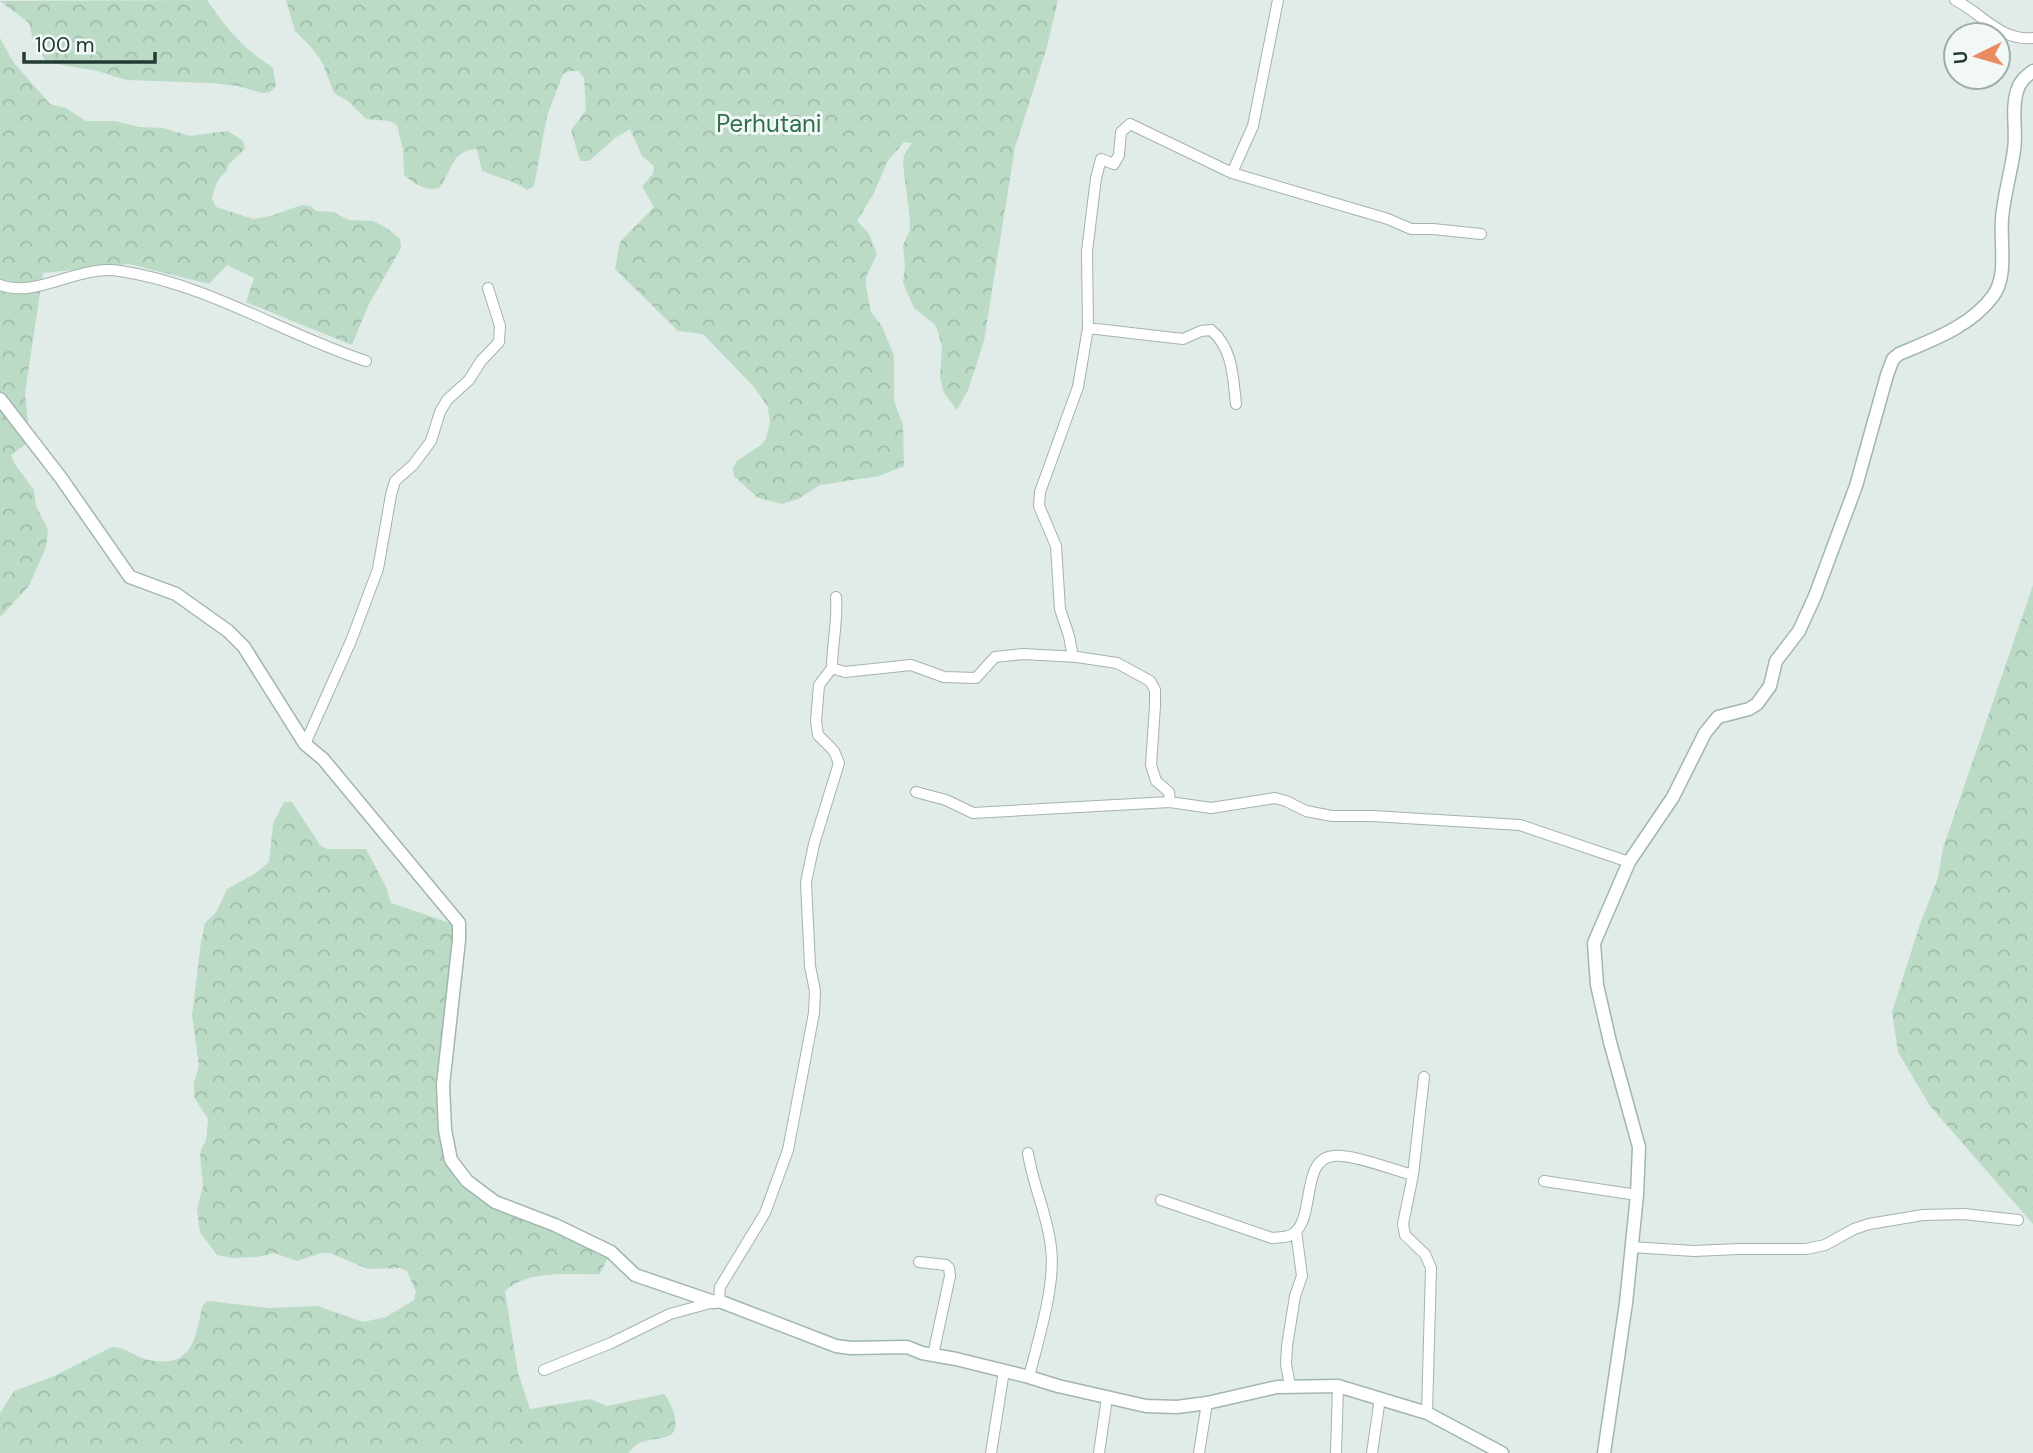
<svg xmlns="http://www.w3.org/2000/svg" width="2033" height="1453" viewBox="0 0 2033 1453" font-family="'DM Sans',sans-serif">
<defs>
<pattern id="forest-crowns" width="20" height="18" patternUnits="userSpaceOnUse" patternTransform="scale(1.75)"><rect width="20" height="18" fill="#bbdbc6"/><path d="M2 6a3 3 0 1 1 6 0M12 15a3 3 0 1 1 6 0" fill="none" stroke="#a0bdab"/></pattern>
</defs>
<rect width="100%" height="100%" fill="#e1ebe7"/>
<path fill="url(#forest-crowns)" d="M207 0C228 31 242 47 273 68L276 86 270 92 262 93 238 86 211 83 127 80 97 71 46 62 33 40 29 23 0 1Z
M286 0H1058L1047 47 1015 147 984 341 968 390 957 410 944 393 940 378 942 347 938 331 934 324 914 308 903 283 905 265 903 245 910 230V220L903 164 904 155 912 143 904 142 887 162 874 193 857 221 869 234 877 254 866 277V286L871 312 882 326 894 356V401L903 425 904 466 879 476 820 485 798 499 782 504 758 498 734 476 733 468 737 461 761 445 766 439 770 423 768 407 754 387 703 334 678 331 615 269 620 242 654 207 642 186 653 174 654 166 642 156 630 129 615 138 589 161H580L571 130 586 110 584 78 578 71H570L563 74 547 116 534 186 527 190C513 180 498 178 482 171L477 149C451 150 452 172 439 188 424 191 415 184 404 175L403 150 397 125 390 121 366 119 348 101 334 93 322 62 312 48 295 31Z
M0 38 14 63 50 104 66 108 86 121H115L139 127 164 128 189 136 228 131 243 141 245 149 228 165 227 171C217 178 215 187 212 199L216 207 253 219 270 216 302 205 310 206 316 211 333 212 349 220 373 221 387 228 400 239 401 248 368 306 352 345 246 302 254 278 227 265 209 284 129 264 43 273 25 393 28 423 25 445 11 455 14 463 34 490 36 506 48 530 46 547 29 586 0 617Z
M2033 585V1224L1930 1106 1898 1052 1892 1012 1920 924 1938 878 1943 848Z
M284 802H292L320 845 327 849H366L386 887 391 903 453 924 456 940 441 1131 465 1184 609 1255 600 1274C570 1275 529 1269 505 1291L518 1373 530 1409 590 1399 607 1406 664 1394C669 1400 672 1407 674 1414 682 1443 658 1436 642 1442 636 1444 632 1448 629 1453H0V1413L14 1391 52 1377 112 1347C126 1347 135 1357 148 1360 192 1369 196 1339 202 1306L208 1301 269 1308 317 1306 363 1322 386 1317 414 1300 416 1292 407 1271 400 1268 368 1269 330 1253H321L297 1261 274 1253 257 1257 233 1258 217 1255 200 1232 197 1209 203 1186 200 1155 202 1147 206 1141 208 1119 194 1097V1082L199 1066 192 1016 201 942 205 923 217 911 227 889 256 873 269 862 273 824Z"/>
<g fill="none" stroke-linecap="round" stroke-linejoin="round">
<g stroke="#a4b3ae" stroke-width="12">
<path id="street" d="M1955 0C1983 14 2000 41 2033 38
M1232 173 1253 126 1278 0
M0 285C37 299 78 264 120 271 208 284 283 334 366 361
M1088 328 1183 339 1201 331 1211 330C1233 348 1233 378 1236 404
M836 597C838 621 832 644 832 668L845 672 911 665 944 677 976 678 995 657 1023 654 1077 657 1117 663 1150 681 1155 690V706L1151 765 1156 781 1169 792 1170 802
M1073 657 1069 636 1060 609 1056 546 1039 506 1040 492 1078 387 1088 328 1087 251 1096 178 1101 159 1114 164 1119 155 1121 132 1130 124 1232 173 1388 219 1411 229H1433L1481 234
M305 744 351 641 378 569 391 495 395 481 413 465 431 441 440 412 447 400 469 380 481 361 499 342 500 326 488 288
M916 792 946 800 973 813 1170 802 1211 808 1275 798 1286 801 1306 811 1332 816H1372L1520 825 1629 862
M1424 1077 1413 1175 1403 1224 1405 1235 1425 1254 1431 1268 1427 1413
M1028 1153C1033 1186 1048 1216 1051 1248 1056 1285 1038 1340 1029 1377
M1544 1181 1637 1195
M1161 1200 1272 1238C1279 1237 1287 1238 1293 1234 1316 1218 1300 1160 1333 1156 1350 1153 1394 1170 1413 1175
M1631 1247 1694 1251 1739 1249H1806L1825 1245 1854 1229 1869 1224 1923 1215 1964 1214 2018 1220
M919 1262 946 1265 949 1268 950 1276 933 1355
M719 1301 720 1287 765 1213 788 1150 814 1013 815 991 810 966 806 882 814 844 839 763 834 751 818 735 816 721 819 685 832 668
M544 1370 611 1343 670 1314 714 1302
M1290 1386 1286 1364 1287 1346 1295 1296 1302 1276 1296 1231
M991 1453 1004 1371
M1099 1453 1107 1398
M1199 1453 1207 1403
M1336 1453 1338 1386
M1372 1453 1380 1398"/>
</g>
<g stroke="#a1b6af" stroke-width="15">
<path id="secondary" d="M0 399 61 478 130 577 176 594 228 631 244 647 305 744 323 759 459 923V940L443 1085 445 1130 451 1160 467 1181 495 1202 555 1225 611 1252 635 1275 714 1302 719 1301 836 1346 851 1348 907 1347 922 1353 956 1359 1029 1377 1058 1386 1146 1406 1177 1407 1207 1403 1277 1387 1338 1386 1427 1413 1502 1453
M1604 1453 1626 1303 1637 1195 1639 1147 1610 1042 1597 985 1594 943 1629 862 1673 797 1705 733 1718 717 1749 709 1757 704 1770 686 1776 661 1799 631 1815 596 1856 486 1887 375 1893 359 1899 354C1932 340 1970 327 1993 296 2008 276 2000 242 2002 218 2004 195 2011 172 2014 150 2017 131 2011 109 2017 91 2020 81 2025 77 2033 71"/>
</g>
<use href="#street" stroke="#fff" stroke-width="10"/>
<use href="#secondary" stroke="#fff" stroke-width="12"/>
</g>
<g text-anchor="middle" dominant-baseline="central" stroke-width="6" stroke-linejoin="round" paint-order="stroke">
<g font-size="24" fill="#2f6f4b" stroke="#f1f8f5">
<text x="769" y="123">Perhutani</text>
</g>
</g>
<g transform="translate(1977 56) rotate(265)"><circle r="33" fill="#f1f8f5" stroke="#9faca8" stroke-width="2"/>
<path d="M0-5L12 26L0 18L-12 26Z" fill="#ea8a60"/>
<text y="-10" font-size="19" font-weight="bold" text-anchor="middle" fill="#233b35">U</text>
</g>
<path d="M24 52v10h131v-10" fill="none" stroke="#233b35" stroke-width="3.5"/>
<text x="35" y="52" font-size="21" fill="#233b35" stroke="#f1f8f5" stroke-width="5" paint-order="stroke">100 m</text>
</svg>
